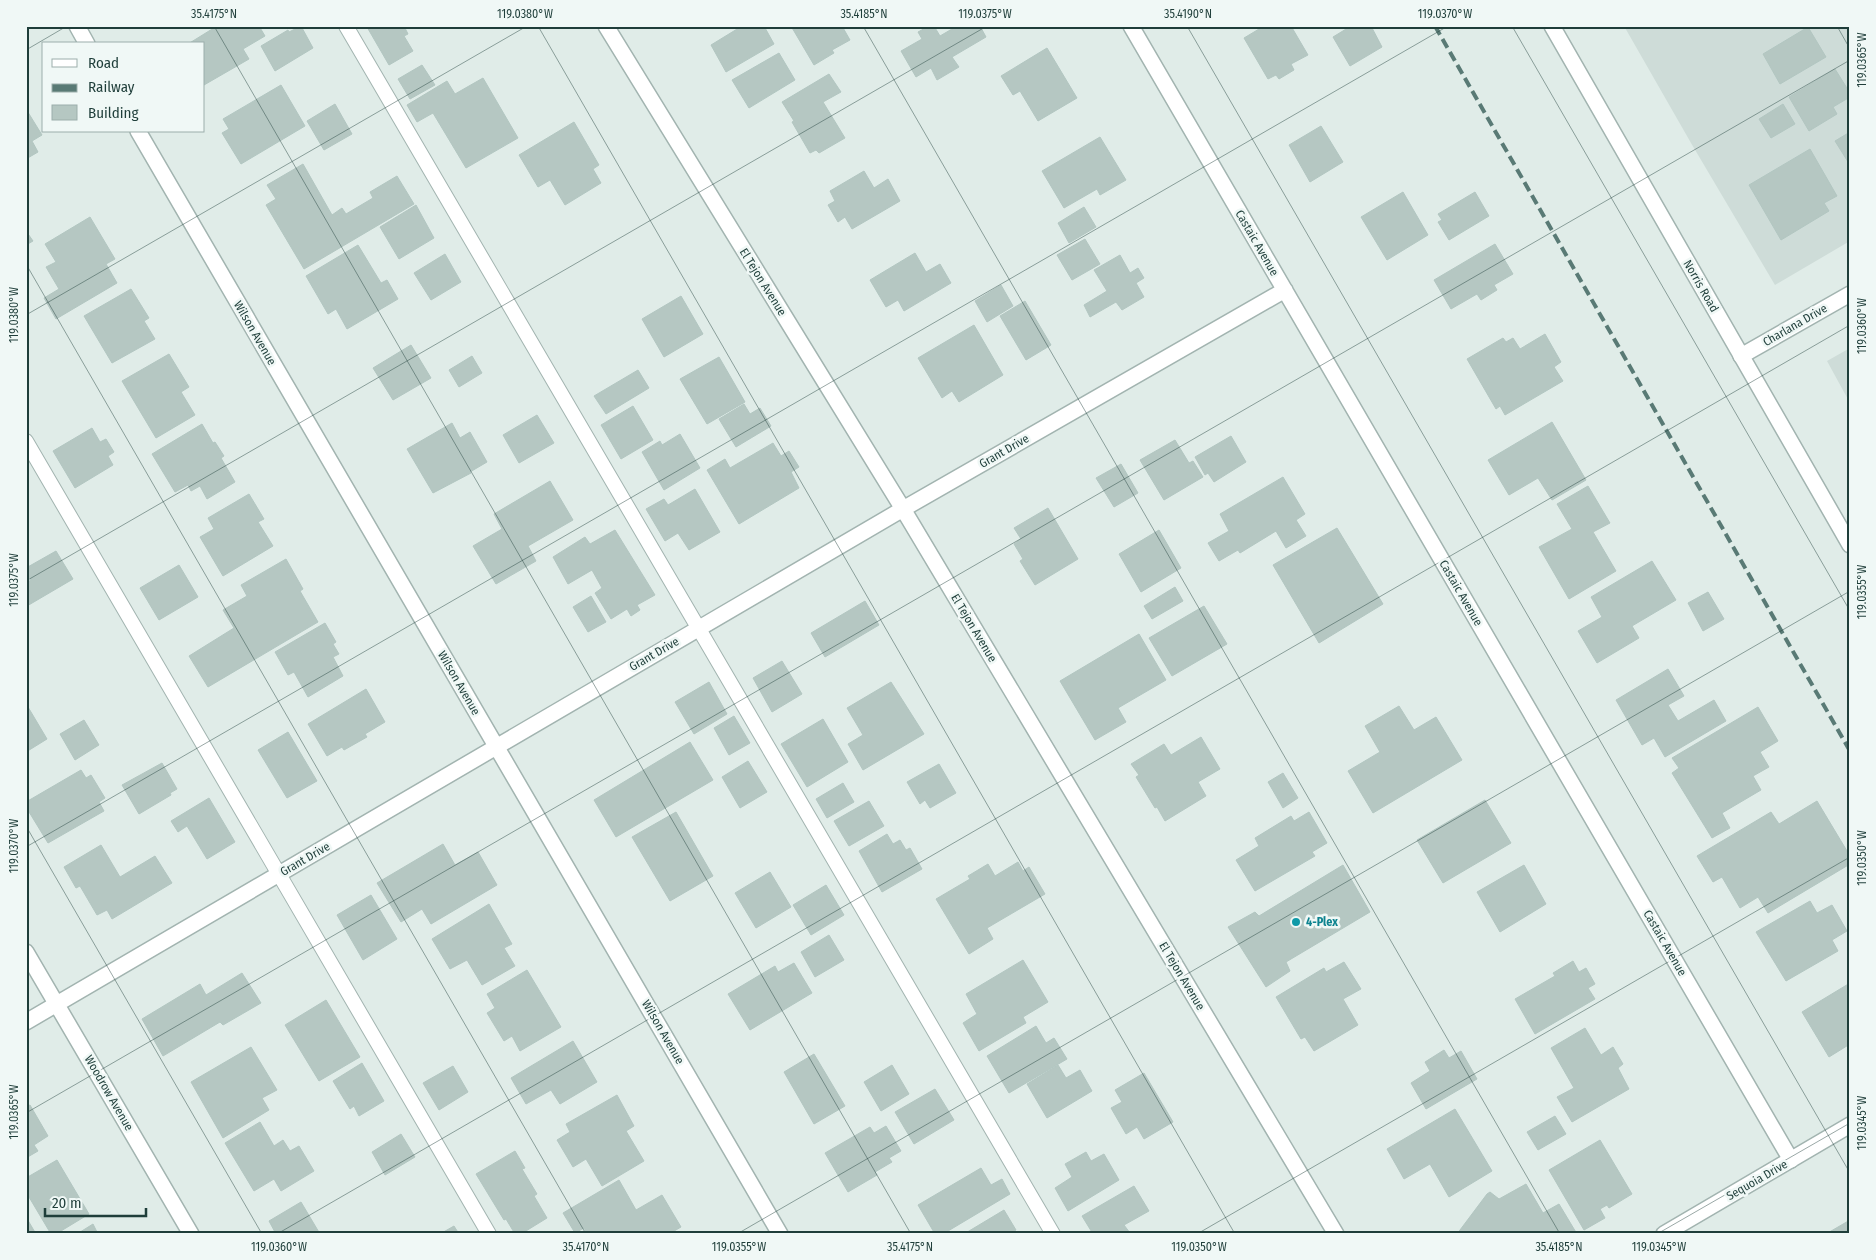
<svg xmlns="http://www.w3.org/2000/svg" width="1876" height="1260" viewBox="0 0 1876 1260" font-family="'Fira Sans Condensed',sans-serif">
<rect width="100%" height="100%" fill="#e0ece8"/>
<path fill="#cedcd8" d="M1624 26H1850V241L1775 285 1691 143Z
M1850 348V403L1827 361Z"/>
<path fill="#b5c7c2" stroke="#b2c6c1" d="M217 26H259L265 36 243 49 249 59 204 85V44H188Z
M301 26 313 48 275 71 261 46 288 30 289 32Z
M368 26H404L408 34 404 36 413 51 389 65 367 27Z
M742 26H764L774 44 726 72 711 45Z
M791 26H842L850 40 832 50 834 53 814 65Z
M929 26H934L940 36 957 26H980L986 37 952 57 959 67 937 80 931 68 916 77 901 51 922 39 918 32Z
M1264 26H1291L1308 55 1291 64 1294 70 1279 79 1276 75 1268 79 1244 38Z
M1351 26H1371L1382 47 1350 66 1333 37Z
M1808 27 1826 57 1780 84 1763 54Z
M1047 48 1077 98 1038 121 1020 91 1013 95 1001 76Z
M779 53 795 80 749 108 732 80Z
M422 65 435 85 410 99 398 79Z
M1835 69 1850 93V97L1833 107 1837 114 1809 131 1789 97Z
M829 74 841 92 823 102 845 138 819 153 816 150 810 153 792 122 794 121 782 102Z
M483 78 518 138 466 168 433 113 417 122 407 105 447 81 455 94Z
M281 85 305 126 241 164 222 133 229 129 223 119Z
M335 104 352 134 324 150 307 121Z
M1783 104 1795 124 1771 138 1759 119Z
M26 109 42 135 32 141 38 152 26 159Z
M574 122 599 165 593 169 601 183 565 205 550 180 538 187 519 155Z
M1321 126 1343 162 1310 182 1289 145Z
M1850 132V165L1835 141Z
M1100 137 1126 180 1100 195 1097 189 1064 208 1042 171Z
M1810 149 1837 196 1824 203 1829 211 1781 240 1749 185Z
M303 164 332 215 342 208 346 214 373 198 370 192 397 176 414 204 304 269 266 205 276 199 267 185Z
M864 171 874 188 888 179 900 201 852 229 845 217 838 222 828 205 835 201 830 191Z
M1403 192 1428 235 1387 260 1361 217Z
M1475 192 1489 216 1449 240 1438 222 1442 220 1438 214Z
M416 205 434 238 399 259 380 227Z
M1084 207 1096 227 1069 243 1058 223Z
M90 217 115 259 106 264 117 283 56 319 44 298 59 289 46 267 56 262 45 244Z
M26 231 33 241 26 245Z
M1085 239 1100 264 1072 280 1057 255Z
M1495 244 1513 274 1494 285 1497 290 1481 300 1477 294 1451 309 1434 280Z
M358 245 381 283 387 280 398 299 347 329 336 309 328 314 306 276Z
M915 253 926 272 940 264 951 283 904 311 898 300 886 307 870 280Z
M445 254 461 282 431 300 414 273Z
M1120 255 1130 273 1138 268 1144 278 1136 283 1144 297 1122 310 1116 302 1090 317 1084 305 1107 291 1094 270Z
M1001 285 1013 306 987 322 975 301Z
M131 289 149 318 144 321 155 339 112 363 84 316Z
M681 296 703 334 664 357 642 319Z
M1025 301 1051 345 1026 360 1000 316Z
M974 325 1003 375 959 402 952 391 942 398 918 358Z
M1545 334 1561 362 1554 367 1563 381 1505 415 1500 406 1496 409 1467 359 1503 338 1506 342 1513 338 1520 349Z
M411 345 431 378 393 400 373 368Z
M169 354 189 387 181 392 195 415 156 438 122 381Z
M472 356 482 373 459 387 449 370Z
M719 357 745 402 707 424 680 379Z
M638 370 649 388 606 414 594 396Z
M744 404 750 414 760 408 771 426 736 447 719 419Z
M633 406 653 440 621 459 601 425Z
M537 415 554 443 519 463 503 435Z
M1552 422 1586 480 1552 500 1538 478 1509 495 1488 460Z
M452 423 460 438 470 432 487 462 470 472 471 473 433 493 407 449Z
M202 424 213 443 215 442 224 456 221 458 235 482 207 499 200 486 191 491 188 485 175 492 152 454Z
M92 428 100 442 106 439 114 452 108 456 113 465 75 488 53 451Z
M680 434 700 468 664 490 642 452 660 441 662 445Z
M1231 436 1246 462 1214 482 1208 473 1205 475 1195 457Z
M1175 440 1189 463 1193 461 1203 477 1164 500 1140 460Z
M773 443 781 456 789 451 799 467 791 472 799 488 739 524 707 470 725 459 730 468Z
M1121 464 1138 493 1114 507 1096 478Z
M1283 477 1305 514 1296 520 1306 536 1286 548 1276 531 1240 553 1238 550 1219 561 1208 543 1229 531 1220 514Z
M550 481 573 520 528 546 536 561 496 584 473 546 502 529 494 514Z
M1588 486 1610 523 1593 532 1616 571 1569 599 1539 547 1572 529 1557 504Z
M695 489 720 532 689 550 678 533 665 541 646 509 664 499 668 505Z
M249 494 264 519 258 522 273 546 223 576 200 537 214 529 208 518Z
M1048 508 1078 559 1035 585 1020 561 1023 559 1014 544 1021 539 1014 528Z
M1337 528 1383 604 1319 643 1273 565Z
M615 530 655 595 637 605 640 610 631 616 627 609 611 619 595 593 602 588 592 570 568 584 553 557 585 537 590 544Z
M1159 530 1181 568 1141 592 1119 554Z
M56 551 73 579 27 606 26 583 31 580 26 572V568Z
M286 559 303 589 300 591 318 622 208 687 189 656 234 628 223 610 247 596 241 585Z
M1652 561 1676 600 1632 626 1639 638 1597 663 1578 631 1602 617 1591 597Z
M179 565 198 597 159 620 140 588Z
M1175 587 1183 601 1152 619 1144 606Z
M1708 592 1724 619 1703 631 1688 603Z
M591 596 606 622 588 632 573 607Z
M865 601 879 625 825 657 811 633Z
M1204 606 1227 644 1172 676 1149 638Z
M325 623 336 642 333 644 339 654 333 657 343 676 308 697 294 672 288 675 275 652Z
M1139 634 1166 680 1118 708 1126 722 1095 740 1060 681Z
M782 661 802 694 772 712 753 678Z
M1668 669 1684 696 1668 705 1678 721 1714 700 1726 721 1665 757 1654 738 1642 745 1616 700Z
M709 682 727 714 694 734 675 702Z
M891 682 924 734 863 770 848 744 863 735 847 708Z
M366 689 385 722 365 734 367 737 344 750 342 747 327 756 308 724Z
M1399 706 1414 730 1436 717 1462 760 1373 813 1348 771 1380 752 1365 726Z
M28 707 47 739 26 752V708Z
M1758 707 1778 741 1760 752 1769 767 1753 776 1761 790 1722 813 1730 828 1712 838 1672 773 1679 768 1672 758Z
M734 716 750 743 729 755 714 728Z
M823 719 848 762 807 787 781 744Z
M84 720 99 745 75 760 60 734Z
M288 732 317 781 287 798 258 750Z
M1201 737 1220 769 1198 782 1206 796 1165 821 1157 807 1155 808 1136 777 1139 775 1131 764 1164 744 1171 755Z
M690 742 713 780 616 837 594 800Z
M748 761 767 792 740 808 722 777Z
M162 763 177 789 170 793 171 795 139 814 122 785Z
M939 764 956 793 930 808 925 800 920 804 907 782Z
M81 770 86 778 91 775 105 798 99 802 104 811 48 843 26 807V802Z
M1283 773 1298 798 1283 808 1268 782Z
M843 783 854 802 827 818 816 799Z
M209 798 235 842 207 859 187 826 178 832 171 821Z
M1485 800 1511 843 1443 883 1417 840Z
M869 801 884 826 849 846 834 821Z
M1817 801 1850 856V864L1768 913 1758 897 1740 908 1722 877 1713 882 1697 856 1771 812 1779 824Z
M676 812 713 876 670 901 632 837Z
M1309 812 1327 843 1312 852 1315 856 1255 891 1236 860 1259 846 1255 838 1291 816 1294 821Z
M887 834 893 844 900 840 906 850 910 848 922 869 882 892 859 851Z
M443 844 455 865 478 852 497 885 431 924 422 909 401 922 377 883Z
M101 845 120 877 155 856 172 883 112 919 107 910 97 915 80 886 76 888 64 867Z
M1018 862 1023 871 1029 867 1045 894 987 928 993 939 969 954 936 899 970 879 968 876 988 864 995 876Z
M1343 865 1370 912 1286 962 1290 971 1266 987 1228 927 1255 912 1259 916Z
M1524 865 1546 904 1500 932 1477 892Z
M770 872 791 907 756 928 735 893Z
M826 885 844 915 811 935 793 905Z
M371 895 397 939 363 960 337 915Z
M1810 901 1817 913 1832 905 1847 931 1832 940 1838 951 1786 981 1756 932Z
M489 904 512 944 504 948 515 966 482 985 467 960 450 969 432 939Z
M829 935 844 960 815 977 801 952Z
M1023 960 1048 1002 1023 1017 1026 1023 979 1051 963 1023 977 1014 966 994Z
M1573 961 1579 972 1586 968 1595 984 1588 988 1595 999 1535 1034 1515 999 1555 976 1553 973Z
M1344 962 1361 989 1343 999 1358 1025 1314 1051 1305 1037 1301 1039 1276 997 1324 968 1326 972Z
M794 963 812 993 750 1030 728 994 775 966 778 972Z
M527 970 561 1027 520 1051 512 1036 504 1041 487 1013 495 1008 487 994Z
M242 973 261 1003 223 1025 220 1022 163 1056 142 1019 200 984 206 995Z
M1850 983V1044L1829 1057 1802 1012Z
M326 1000 360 1057 319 1081 285 1025Z
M1036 1026 1046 1043 1054 1038 1067 1059 1009 1093 987 1056Z
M1585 1028 1601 1055 1613 1047 1623 1064 1618 1068 1629 1089 1572 1122 1557 1097 1574 1088 1551 1048Z
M573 1041 597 1082 560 1104 551 1090 526 1104 511 1078Z
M251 1047 277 1090 262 1098 269 1110 223 1138 191 1082Z
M1444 1050 1449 1058 1461 1051 1477 1079 1426 1109 1411 1083 1430 1071 1425 1062Z
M814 1054 845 1106 814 1124 784 1072Z
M362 1063 384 1101 359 1116 354 1106 350 1109 333 1081Z
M892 1065 909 1094 881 1111 864 1082Z
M1058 1065 1066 1078 1080 1070 1092 1091 1047 1118 1027 1084Z
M453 1066 468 1092 439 1110 423 1083Z
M1144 1073 1173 1122 1144 1139 1137 1127 1126 1134 1111 1108 1122 1102 1115 1090Z
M935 1089 954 1120 914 1144 895 1112Z
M617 1095 634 1126 626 1131 644 1161 602 1186 586 1159 573 1167 557 1140 570 1132 566 1124Z
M30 1105 48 1136 34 1145 38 1151 26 1158V1107Z
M1455 1109 1492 1171 1449 1197 1430 1164 1404 1179 1387 1149Z
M1555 1116 1566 1134 1538 1150 1527 1132Z
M260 1122 274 1146 283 1140 290 1151 299 1146 314 1171 281 1191 274 1179 254 1191 225 1143Z
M886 1126 901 1151 889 1158 892 1162 875 1172 877 1175 848 1192 825 1153 870 1127 874 1133Z
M401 1134 415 1157 385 1175 372 1152Z
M1600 1140 1632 1194 1609 1208 1607 1205 1600 1209 1605 1218 1584 1230 1549 1170Z
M515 1151 525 1168 522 1169 537 1194 534 1196 547 1218 521 1234H515L506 1219 504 1220 476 1174Z
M1086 1152 1091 1161 1104 1154 1119 1180 1068 1211 1055 1188 1072 1177 1065 1164Z
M57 1160 89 1214 56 1234H51L26 1192V1178Z
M981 1168 991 1185 1002 1179 1010 1194 943 1234H935L918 1205Z
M619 1180 636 1210 662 1195 681 1227 669 1234H587L584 1228 575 1233 563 1213Z
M1526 1184 1543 1213 1559 1204 1577 1234H1457L1487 1194 1490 1192 1499 1199Z
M1134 1186 1149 1211 1124 1225 1130 1233 1093 1234 1082 1216Z
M301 1202 320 1234H276L269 1221Z
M1004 1210 1016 1230 1010 1234H964Z
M26 1217 36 1234H26Z
M1850 1220V1234H1826Z
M93 1224 98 1234H77Z
M454 1226 459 1234H440Z"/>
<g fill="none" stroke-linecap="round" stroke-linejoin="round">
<g stroke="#a2b4b0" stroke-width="16">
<path id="service" d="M346 26 1053 1234
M26 441 489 1234"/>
</g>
<g stroke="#a2b4b0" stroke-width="18">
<path id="minor" d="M77 26 87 44
M606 26 903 509 1336 1234
M1131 26 1791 1160
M138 131 780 1234
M1741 356 1850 294
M26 952 191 1234
M26 1022 903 509 1285 290"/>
</g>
<g stroke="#a2b4b0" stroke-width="18">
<path id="tertiary" d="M1552 26 1850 545
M1664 1234 1850 1125"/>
</g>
<use href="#service" stroke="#fff" stroke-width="14"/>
<use href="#minor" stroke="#fff" stroke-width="15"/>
<use href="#tertiary" stroke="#fff" stroke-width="15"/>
<path stroke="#597a75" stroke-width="4" stroke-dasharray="10 5" stroke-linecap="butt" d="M1435 26 1850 751"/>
</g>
<path fill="none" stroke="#1f3e3a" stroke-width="1" stroke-opacity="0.45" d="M214 26 911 1234M538 26 1235 1234M863 26 1560 1234M1187 26 1850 1173M1512 26 1850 611M1837 26 1850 49M26 50 67 26M26 264 586 1234M26 315 527 26M26 581 987 26M26 826 262 1234M26 847 1448 26M26 1113 1850 60M277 1234 1850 325M737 1234 1850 591M1197 1234 1850 857M1657 1234 1850 1123"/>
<circle fill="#0f9aa8" stroke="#f0f8f6" stroke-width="2" cx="1296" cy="922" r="5"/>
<g text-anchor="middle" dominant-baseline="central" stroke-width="5" stroke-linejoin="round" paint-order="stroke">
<g font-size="12" fill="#1f3e3a" stroke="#f0f8f6">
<text transform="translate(1257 243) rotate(60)">Castaic Avenue</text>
<text transform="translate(763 282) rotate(58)">El Tejon Avenue</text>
<text transform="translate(1701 286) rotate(60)">Norris Road</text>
<text transform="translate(1795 325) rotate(-30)">Charlana Drive</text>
<text transform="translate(255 333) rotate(60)">Wilson Avenue</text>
<text transform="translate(1004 451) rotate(-30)">Grant Drive</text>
<text transform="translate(1461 593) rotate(60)">Castaic Avenue</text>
<text transform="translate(974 628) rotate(59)">El Tejon Avenue</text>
<text transform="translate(654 654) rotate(-30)">Grant Drive</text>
<text transform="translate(459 683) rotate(60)">Wilson Avenue</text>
<text transform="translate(305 859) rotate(-30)">Grant Drive</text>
<text transform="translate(1665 943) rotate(60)">Castaic Avenue</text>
<text transform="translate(1182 976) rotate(59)">El Tejon Avenue</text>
<text transform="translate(663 1032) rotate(60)">Wilson Avenue</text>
<text transform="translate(109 1093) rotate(60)">Woodrow Avenue</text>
<text transform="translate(1757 1180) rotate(-30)">Sequoia Drive</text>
</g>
<g font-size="12" font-weight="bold" fill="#0d838f" stroke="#f0f8f6" text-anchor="start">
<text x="1306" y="922">4-Plex</text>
</g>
</g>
<rect width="1876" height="1260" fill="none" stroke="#f0f8f6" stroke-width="55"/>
<rect x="42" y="42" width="162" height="90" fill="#f0f8f6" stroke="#9caeab"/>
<rect x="52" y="59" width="25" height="8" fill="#ffffff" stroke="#9caeab"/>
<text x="88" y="68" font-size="15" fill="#1f3e3a">Road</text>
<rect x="52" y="84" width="25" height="8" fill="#597a75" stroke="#9caeab"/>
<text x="88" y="92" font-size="15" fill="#1f3e3a">Railway</text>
<rect x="52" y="105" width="25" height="15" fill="#b5c7c2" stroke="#9caeab"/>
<text x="88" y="118" font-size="15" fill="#1f3e3a">Building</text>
<path d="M45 1208v8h101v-8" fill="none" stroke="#1f3e3a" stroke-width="2.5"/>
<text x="52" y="1208" font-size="15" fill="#1f3e3a" stroke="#f0f8f6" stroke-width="4" paint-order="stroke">20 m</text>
<rect x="28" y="28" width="1820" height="1204" fill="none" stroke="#1f3e3a" stroke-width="2"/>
<g font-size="12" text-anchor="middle" fill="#1f3e3a">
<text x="214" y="18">35.4175°N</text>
<text x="525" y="18">119.0380°W</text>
<text x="864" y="18">35.4185°N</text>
<text x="985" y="18">119.0375°W</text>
<text x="1188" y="18">35.4190°N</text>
<text x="1445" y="18">119.0370°W</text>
<text transform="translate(1862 60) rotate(-90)" y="4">119.0365°W</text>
<text transform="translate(14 315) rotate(-90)" y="4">119.0380°W</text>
<text transform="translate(1862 326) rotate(-90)" y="4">119.0360°W</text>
<text transform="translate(14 580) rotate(-90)" y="4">119.0375°W</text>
<text transform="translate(1862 592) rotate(-90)" y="4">119.0355°W</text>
<text transform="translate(14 846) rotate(-90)" y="4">119.0370°W</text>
<text transform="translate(1862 858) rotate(-90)" y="4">119.0350°W</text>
<text transform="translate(14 1112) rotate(-90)" y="4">119.0365°W</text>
<text transform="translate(1862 1123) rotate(-90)" y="4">119.0345°W</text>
<text x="279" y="1251">119.0360°W</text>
<text x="586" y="1251">35.4170°N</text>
<text x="739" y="1251">119.0355°W</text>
<text x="910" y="1251">35.4175°N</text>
<text x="1199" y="1251">119.0350°W</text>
<text x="1559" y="1251">35.4185°N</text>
<text x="1659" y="1251">119.0345°W</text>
</g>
</svg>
